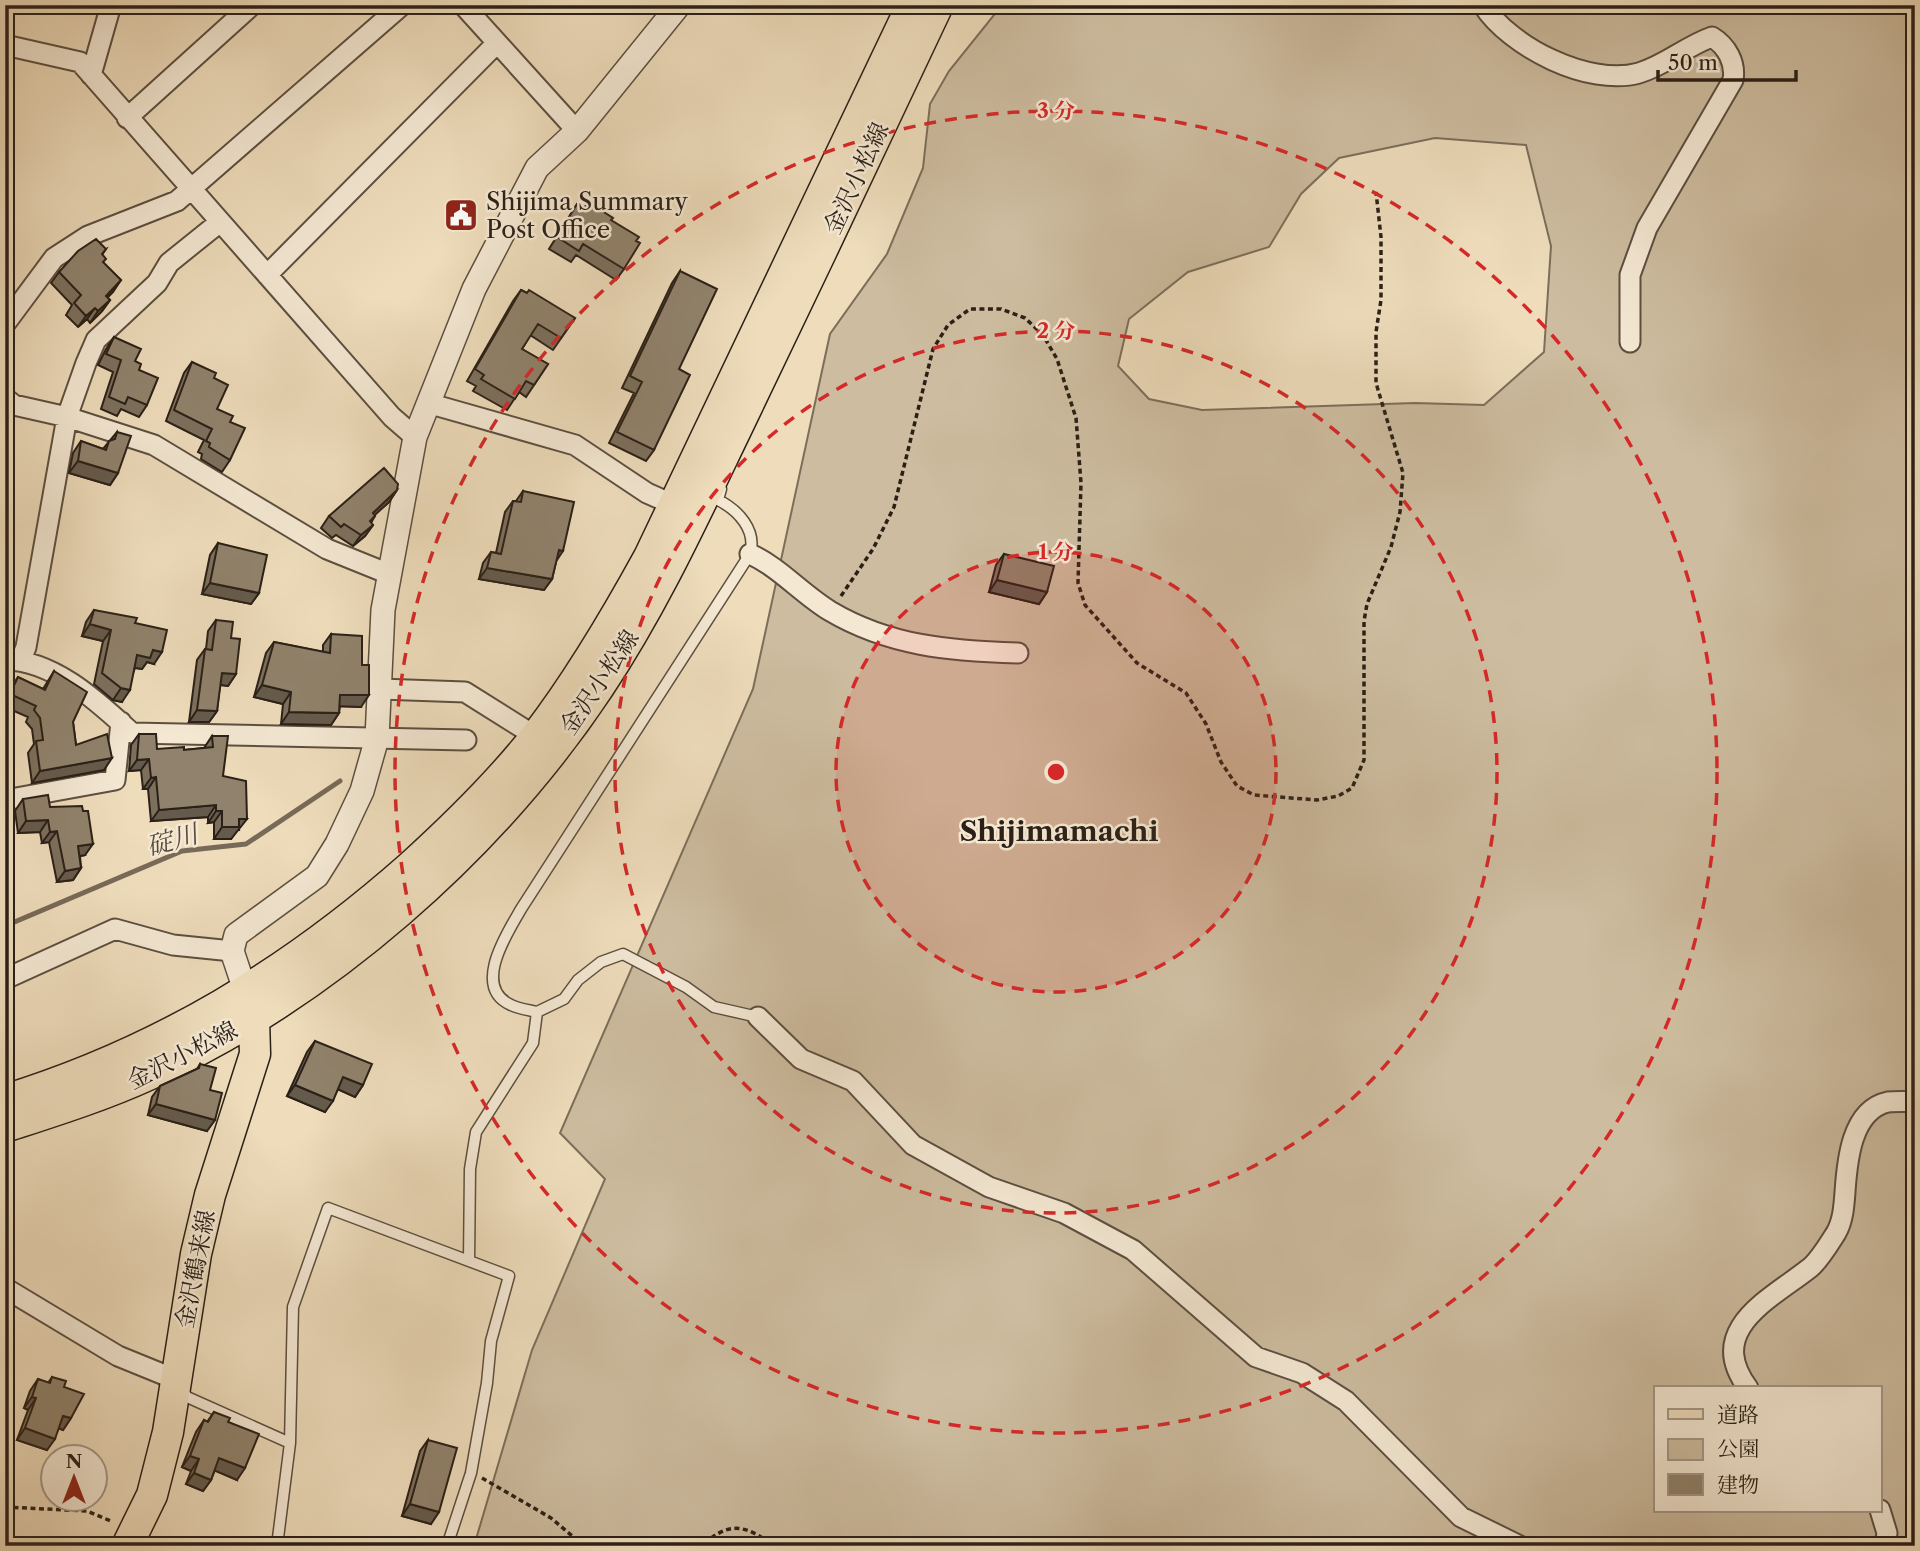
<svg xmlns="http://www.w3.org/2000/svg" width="1920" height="1551" viewBox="0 0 1920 1551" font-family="'Libre Caslon Text','Noto Serif JP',serif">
<rect width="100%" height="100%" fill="#eedcbb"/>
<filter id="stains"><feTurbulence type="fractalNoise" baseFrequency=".00286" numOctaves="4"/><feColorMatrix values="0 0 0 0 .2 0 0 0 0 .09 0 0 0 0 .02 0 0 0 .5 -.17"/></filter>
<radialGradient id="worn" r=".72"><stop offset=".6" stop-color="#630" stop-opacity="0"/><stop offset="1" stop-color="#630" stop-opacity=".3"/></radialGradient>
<path fill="#cdbc9f" stroke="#7c6e5b" stroke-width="2" fill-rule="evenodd" d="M1002 5H1915V1546H474L532 1350 605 1179 560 1133 753 689 830 334 887 254 923 168 930 104 949 71ZM1435 138 1526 145 1551 246 1544 352 1484 405 1415 403 1202 410 1149 399 1118 366 1129 319 1188 272 1269 247 1301 194 1339 158ZM1656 1388H1880V1511H1656Z"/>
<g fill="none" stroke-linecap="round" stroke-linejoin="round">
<path stroke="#786a58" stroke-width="5" d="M5 926 182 851 246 844 340 781"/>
<g stroke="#5c4f40" stroke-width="13">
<path id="service" d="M721 489 718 500C738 510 757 530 750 554L521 909C508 932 471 987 511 1005 519 1009 529 1010 537 1012L564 999 578 980 601 962 623 954 686 987 714 1007 758 1017
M469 1261 470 1169 476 1132 533 1043 537 1012
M182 1390 187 1397 290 1443
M277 1546 290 1443 293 1307 328 1208 509 1276 491 1341 487 1383 471 1473 447 1546"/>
</g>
<g stroke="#5c4f40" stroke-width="23">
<path id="minor" d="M463 5 577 131
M1483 5C1510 47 1589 87 1639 73 1666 65 1686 46 1712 37 1727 46 1736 63 1733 80L1647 228 1630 275V342
M5 45 80 62 392 417 415 437
M91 75 111 5
M127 118 252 5
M267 275 496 44
M5 324 54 258 88 236 177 201 402 5
M5 398 14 405 67 417 154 445 327 549 389 574
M431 404 575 445 647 493 674 505
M750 554C779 567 802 594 830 611 889 646 950 651 1018 653
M5 660C54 660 98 702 132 733L466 740
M21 660 26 647 67 417 86 363 96 340 157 283 169 263 220 222
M380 689 465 692 535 736
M5 800 115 780 121 722
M5 979 115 929 173 945 232 951
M758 1017 801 1059 853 1081 913 1145 989 1187 1064 1213 1133 1250 1256 1357 1302 1373 1346 1401 1461 1517 1520 1546
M5 1288 118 1356 177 1380
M1748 1388C1704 1329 1771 1299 1811 1267 1820 1259 1829 1244 1836 1233 1843 1221 1844 1206 1845 1192 1847 1162 1851 1110 1888 1102 1896 1101 1906 1102 1915 1101
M1880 1510 1887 1533 1885 1546"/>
</g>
<g stroke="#5c4f40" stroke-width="26">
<path id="tertiary" d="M246 993 232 951 236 935 317 876 337 844 362 791 377 738 383 610 415 437 474 289 537 168 577 131 679 5"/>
</g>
<g stroke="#2b2017" stroke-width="33">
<path id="primary" d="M5 1100C160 1052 290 973 411 866 455 826 499 783 536 736 579 680 615 619 649 557L912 5
M5 1127C54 1111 102 1096 148 1075 325 995 492 848 599 687 653 606 693 519 735 432 804 290 870 148 938 5
M127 1546 152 1495 168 1432 196 1254 210 1195 255 1054 254 1019 249 1003"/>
</g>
<path stroke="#2b2017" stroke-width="3.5" stroke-dasharray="5 3.5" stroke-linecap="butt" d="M841 596 873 549 894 507 933 349 948 325 970 309H1001L1025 318 1043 335 1057 359 1076 418 1081 483 1078 583 1085 605 1137 663 1186 693 1206 724 1221 762 1237 786 1254 795 1317 800 1338 796 1352 788 1364 760V621L1367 604 1391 547 1400 512 1403 473 1376 383V332L1381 300V237L1376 192
M482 1478 551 1518 584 1546
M5 1507 87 1511 113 1522
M710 1546V1539C734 1520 751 1529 774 1546"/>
<use href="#service" stroke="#f4e8d3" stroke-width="10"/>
<use href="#minor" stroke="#f4e8d3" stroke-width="19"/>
<use href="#tertiary" stroke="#f4e8d3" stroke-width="23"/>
<use href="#primary" stroke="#eedcbb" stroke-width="30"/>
</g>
<path fill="#7c705d" stroke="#2b2017" stroke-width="2" d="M577 204 611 220 624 269 616 280 576 255 571 262 549 249Z
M106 249 102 255 103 263 121 280 107 297 110 300 102 311 90 323 87 319 78 327 66 315 72 305 51 283 59 272Z
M680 271 679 369 654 450 646 461 609 443 634 393 622 388 672 283Z
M521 290 575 318 553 350 530 335 522 349 548 364 526 397 519 392 507 410 473 391 476 386 467 381 513 301Z
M114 337 135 361 139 370 147 405 139 417 121 409 117 416 101 409 113 372 98 365 106 349Z
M192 362 214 378 217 409 230 422V460L222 472 201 459 202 454 198 452 204 440 166 421 184 373Z
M117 432 118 473 110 485 69 473 73 453 81 441 103 449Z
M397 490 389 502 374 515 375 516 371 523 373 525 365 536 353 546 336 535 332 538 321 528 329 516Z
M523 491 556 562 552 579 544 590 479 579 483 563 491 552 496 553 505 512 513 501H516Z
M218 543 259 593 251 604 202 594 210 555Z
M1004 554 1047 592 1039 604 989 592 996 565Z
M94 610 135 623 154 664 147 662 142 669 135 668 122 702 113 700 94 684 103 641 82 636 86 622Z
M216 620 231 638 236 674 228 686 220 685 217 711 209 722H189L197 660 205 649H206L208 631Z
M331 634 361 707 340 706 339 713 331 725 281 724 283 704 254 697 266 653 274 642 323 652V645Z
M54 671 73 722 76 745 104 770 32 783 28 753 34 744 32 729 26 722 28 717 5 707V698L10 689 18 677 43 689Z
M139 734 157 749 184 750 204 748 212 736 223 776 239 830H237L231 839H214V822L208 823V817L151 821 148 789H143L141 770 129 771 131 745Z
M23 799 50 807 85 855 80 856 81 868 73 880 57 882 49 842 42 843 40 832 18 833 15 811Z
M315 1041 363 1085 355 1097 338 1089 325 1112 287 1096 307 1052Z
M200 1064 210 1090 207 1131 148 1115 152 1097 160 1086 197 1069Z
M52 1377 64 1387 71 1418 63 1430 59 1428 47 1450 17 1440 28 1410 24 1408 30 1391 38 1379 48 1383Z
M214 1412 228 1422 237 1480 215 1470 211 1480 203 1491 186 1484 191 1471 182 1467 196 1432 204 1420 207 1422Z
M428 1440 431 1524 402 1516 420 1451Z"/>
<path fill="#655b4c" stroke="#2b2017" stroke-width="2" d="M121 280 113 292 98 307 106 296Z
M110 300 102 311 90 323 98 311Z
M95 308 87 319 78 327 86 316Z
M78 461 118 473 110 485 69 473Z
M397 490 389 502 365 524 373 513Z
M373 525 365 536 353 546 361 535Z
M559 550 563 551 555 563Z
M487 568 552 579 544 590 479 579Z
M997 580 1047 592 1039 604 989 592Z
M210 583 259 593 251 604 202 594Z
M90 624 111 630 103 641 82 636Z
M153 650 162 652 154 664 147 662 142 669 129 667 137 655Z
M222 673 236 674 228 686 214 684Z
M262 685 291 692 283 704 254 697Z
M121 688 130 690 122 702 113 700Z
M340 695H369L361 707 332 706Z
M197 710 217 711 209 722H189Z
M289 712 339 713 331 725 281 724Z
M112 758 104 770 32 783 40 771Z
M149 759 141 770 129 771 137 760Z
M156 777 148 789H143L151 778Z
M216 805 208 817 151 821 159 810Z
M216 811H222L214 822 208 823Z
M239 819H247L231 839H214L222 827Z
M48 820 40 832 18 833 26 821Z
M57 831 49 842 42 843 50 832Z
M93 844 85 855 70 858 78 846Z
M81 868 73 880 57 882 65 871Z
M343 1077 363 1085 355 1097 335 1088Z
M295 1085 333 1101 325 1112 287 1096Z
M156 1104 215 1120 207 1131 148 1115Z
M32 1397 36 1398 28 1410 24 1408Z
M63 1416 71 1418 63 1430 55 1427Z
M25 1428 55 1439 47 1450 17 1440Z
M190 1456 199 1459 191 1471 182 1467Z
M219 1458 245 1468 237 1480 211 1469Z
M194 1473 211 1480 203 1491 186 1484Z
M410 1504 439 1512 431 1524 402 1516Z"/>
<path fill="#90826c" stroke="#2b2017" stroke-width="2" d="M588 202 613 218 611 220 639 237 636 241 640 243 624 269 583 244 579 251 557 237 577 204 584 208Z
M96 239 106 249 102 254 106 259 103 262 121 280 106 296 110 300 98 311 95 308 86 316 74 303 81 295 59 272 78 251Z
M680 271 717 289 679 369 690 375 654 450 617 432 642 382 630 376Z
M521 290 527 293 529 290 575 318 561 338 538 324 522 349 548 364 534 385 526 381 515 399 481 379 484 375 475 369Z
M114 337 141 349 135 361 141 364 139 370 158 378 147 405 128 397 125 404 109 397 121 360 106 354Z
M192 362 216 373 214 378 228 385 217 409 233 416 230 422 245 428 230 460 209 447 210 443 206 441 212 429 174 410Z
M117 432 131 436 118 473 78 461 81 441 106 450 109 441 115 439Z
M384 468 398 484 397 490 373 513 375 516 370 521 373 525 361 535 344 524 341 527 329 516Z
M523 491 574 502 563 551 559 550 552 579 487 568 491 552 501 554 513 501 521 502Z
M218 543 267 555 259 593 210 583Z
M1004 554 1054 566 1047 592 997 580Z
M94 610 137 618 135 623 167 630 162 652 153 650 150 658 137 655 130 690 121 688 102 673 111 630 90 624Z
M216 620 233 622 231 638 240 639 236 674 222 673 217 711 197 710 205 649 212 650Z
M331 634 362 636V665H369V695H340L339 713 289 712 291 692 262 685 274 642 330 653Z
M54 671 87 692 73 722 76 745 107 734 112 758 40 771 36 741 43 740 40 718 34 710 36 706 10 694 18 677 45 690Z
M139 734H156L157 749 184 747V750L213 747 212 736H228L223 776 246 781 247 819H239V827H222V811H216V805L159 810 156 777 151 778 149 759 137 760Z
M48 795 50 807 82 806 83 811H88L93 844 78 846 81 868 65 871 57 831 50 832 48 820 26 821 23 799Z
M315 1041 372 1064 363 1085 343 1077 333 1101 295 1085Z
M200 1064 216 1068 210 1090 222 1093 215 1120 156 1104 160 1086 199 1068Z
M52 1377 66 1381 64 1387 84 1394 71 1418 63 1416 55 1439 25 1428 36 1398 32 1397 38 1379 50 1383Z
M214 1412 230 1418 228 1422 259 1434 245 1468 219 1458 211 1480 194 1473 199 1459 190 1456 204 1420 208 1422Z
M428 1440 457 1448 439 1512 410 1504Z"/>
<circle cx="1056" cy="772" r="220" fill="#d62828" fill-opacity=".12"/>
<g fill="none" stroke="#d62828" stroke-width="3.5" stroke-dasharray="12 9">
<circle cx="1056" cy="772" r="220"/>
<circle cx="1056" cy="772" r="441"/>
<circle cx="1056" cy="772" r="661"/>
</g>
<defs>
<g id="civic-square" transform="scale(1.75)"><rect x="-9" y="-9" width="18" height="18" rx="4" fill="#8f2418" stroke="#f4e8d3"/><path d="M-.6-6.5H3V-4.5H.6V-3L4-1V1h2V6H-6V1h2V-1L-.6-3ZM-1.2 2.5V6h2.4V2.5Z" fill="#fff"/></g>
</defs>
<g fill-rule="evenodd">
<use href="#civic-square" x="461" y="215"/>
</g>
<g text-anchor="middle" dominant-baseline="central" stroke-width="5" stroke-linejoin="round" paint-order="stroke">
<g font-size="24" fill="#2b2017" stroke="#f4e8d3">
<text transform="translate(856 178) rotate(-65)">金沢小松線</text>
<text transform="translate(599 682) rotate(-56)">金沢小松線</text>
<text transform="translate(182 1055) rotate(-27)">金沢小松線</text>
<text transform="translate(195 1269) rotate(-79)">金沢鶴来線</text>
</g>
<g font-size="24" fill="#2b2017" stroke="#f4e8d3" text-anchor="start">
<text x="486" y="201">Shijima Summary<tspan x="486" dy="28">Post Office</tspan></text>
</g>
<g font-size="26" font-style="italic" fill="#584b3d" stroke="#f4e8d3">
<text transform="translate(172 840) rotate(-16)">碇川</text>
</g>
<g font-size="28" font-weight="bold" fill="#2b2017" stroke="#f4e8d3">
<text x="1059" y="831">Shijimamachi</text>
</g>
</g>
<circle cx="1056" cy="772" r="10" fill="#d62828" stroke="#f4e8d3" stroke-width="3.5"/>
<g font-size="21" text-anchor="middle" font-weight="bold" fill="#d62828" stroke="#f4e8d3" stroke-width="5" stroke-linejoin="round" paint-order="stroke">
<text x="1056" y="118">3 分</text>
<text x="1056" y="338">2 分</text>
<text x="1056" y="559">1 分</text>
</g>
<rect width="1920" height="1551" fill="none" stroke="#eedcbb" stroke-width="28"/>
<rect x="7" y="7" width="1906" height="1537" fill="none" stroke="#2b2017" stroke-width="3.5"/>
<rect x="14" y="14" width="1892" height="1523" fill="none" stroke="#2b2017" stroke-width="2"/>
<rect x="1654" y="1386" width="228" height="126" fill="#f4e8d3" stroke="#a49888" stroke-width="2"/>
<rect x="1668" y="1409" width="35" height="10" fill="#eedcbb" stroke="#a49888" stroke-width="2"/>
<text x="1717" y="1422" font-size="21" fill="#2b2017">道路</text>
<rect x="1668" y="1439" width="35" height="21" fill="#cdbc9f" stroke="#a49888" stroke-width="2"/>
<text x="1717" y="1456" font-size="21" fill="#2b2017">公園</text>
<rect x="1668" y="1474" width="35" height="21" fill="#90826c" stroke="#a49888" stroke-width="2"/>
<text x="1717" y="1492" font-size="21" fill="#2b2017">建物</text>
<g transform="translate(74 1478)"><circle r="33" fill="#f4e8d3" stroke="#a49888" stroke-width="2"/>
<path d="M0-5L12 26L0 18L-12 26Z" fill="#8f2418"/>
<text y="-10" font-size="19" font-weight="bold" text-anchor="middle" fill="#2b2017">N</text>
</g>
<path d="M1658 70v10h138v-10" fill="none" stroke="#2b2017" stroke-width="3.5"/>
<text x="1668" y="70" font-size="21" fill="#2b2017" stroke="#f4e8d3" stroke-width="5" paint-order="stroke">50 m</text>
<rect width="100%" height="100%" filter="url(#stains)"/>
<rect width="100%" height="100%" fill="url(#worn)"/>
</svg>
